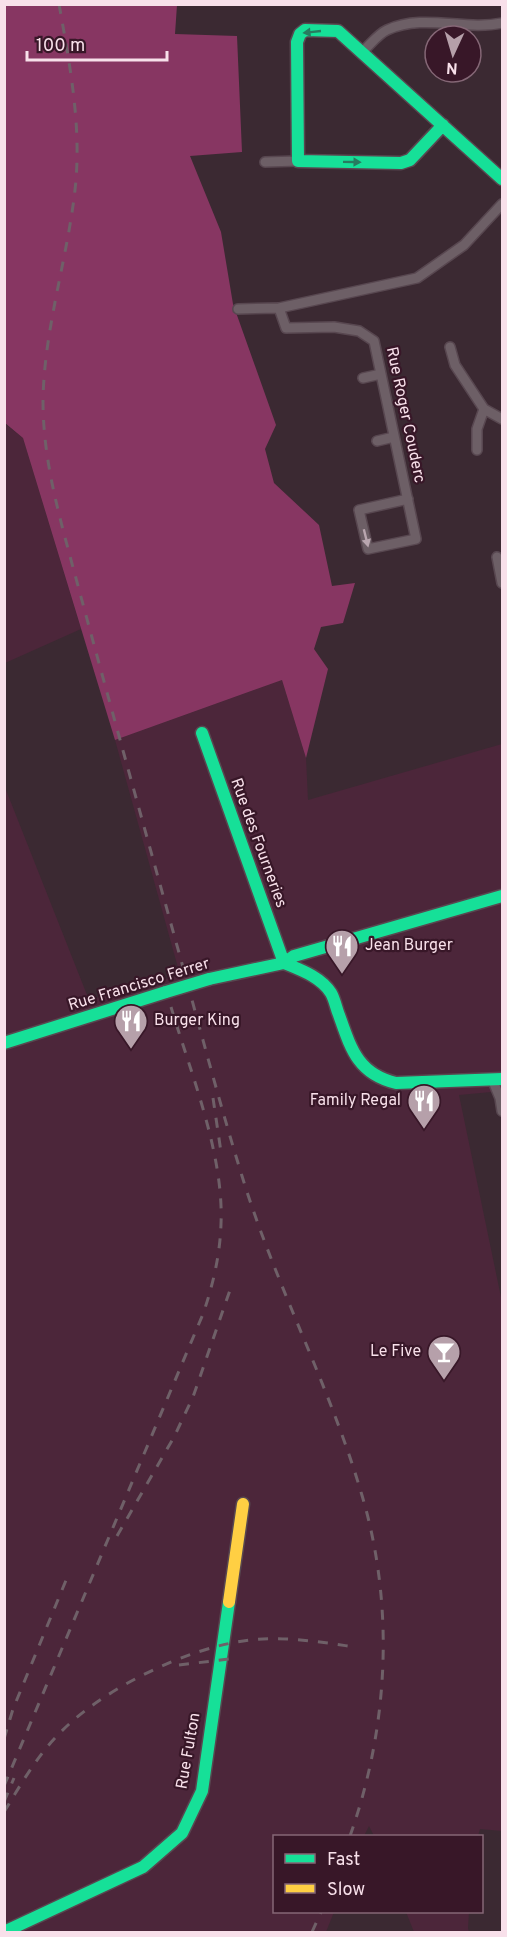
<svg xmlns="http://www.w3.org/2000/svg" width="507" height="1937" viewBox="0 0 507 1937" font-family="Overpass,sans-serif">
<rect width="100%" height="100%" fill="#3b2932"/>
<path fill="#4c263a" d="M4 423 23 438 81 629 5 663Z
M282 680 306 758 308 800 502 744V1091L459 1095 502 1302V1831L480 1829 478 1836H374L369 1826 364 1836H274V1912H334L326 1932H5L4 785 89 1000 180 975 115 740Z
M406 1912H469L468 1928 469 1932H414Z"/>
<path fill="#873662" d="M4 5H177L175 34 237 36 242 152 190 156 221 232 233 304 276 425 265 449 274 483 319 525 332 586 355 583 343 623 321 627 314 649 328 669 306 758 282 680 115 740 23 438 5 423Z"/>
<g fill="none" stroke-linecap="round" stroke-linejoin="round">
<g stroke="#584750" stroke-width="12">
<path id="street" d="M362 52C370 45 378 34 387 30 424 13 464 31 502 23
M265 162 298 161
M279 308 286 328 334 327 359 331 374 341 416 539 368 549 359 510 408 499
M238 309 279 308 417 278 464 245 502 204
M450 347 455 365 484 409 502 419
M363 378 381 374
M377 441 394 437
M477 450V429L484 409
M497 557 502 583
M492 1079 500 1098H502
M500 1098 502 1111"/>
</g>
<g stroke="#584750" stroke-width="15">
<path id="fast" d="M443 125 410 160 401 163 298 161 297 42 300 34 305 30 338 31 502 179
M202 733 284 963
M284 963C301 970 321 977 331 993 335 1000 336 1008 339 1015 351 1049 358 1074 396 1083L502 1079
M209 979 284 963 294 956 502 896
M4 1043 166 992
M4 1932 143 1867 182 1833 202 1791 229 1602"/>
</g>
<g stroke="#584750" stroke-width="15">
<path id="slow" d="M229 1602 243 1504"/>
</g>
<use href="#street" stroke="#6d5f66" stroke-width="9"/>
<use href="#fast" stroke="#16e098" stroke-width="12"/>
<use href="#slow" stroke="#ffcf43" stroke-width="12"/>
<path stroke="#6f6068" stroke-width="3" stroke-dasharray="10 10" stroke-linecap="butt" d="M59 4C70 66 82 127 75 190 67 261 44 329 43 401 43 460 59 515 74 571 109 701 145 830 181 960 201 1032 220 1105 242 1176 275 1284 329 1384 361 1492 395 1604 389 1726 350 1836
M213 1098 221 1152
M117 1536 174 1437 193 1397 230 1290
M179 1665 229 1659
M4 1739 13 1709 69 1573
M4 1786 203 1314C213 1285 220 1255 221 1224 224 1154 191 1074 171 1007
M4 1802 14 1778
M4 1812C20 1786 35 1759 56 1737 99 1690 188 1647 250 1640 285 1636 320 1642 355 1647
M312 1932 321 1912"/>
<g stroke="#584750" stroke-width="15" stroke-linecap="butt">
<path id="fast-bridge" d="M166 992 209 979"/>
</g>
<use href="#fast-bridge" stroke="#16e098" stroke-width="12"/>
</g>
<defs><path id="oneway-solid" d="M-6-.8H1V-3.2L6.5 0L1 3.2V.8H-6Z" transform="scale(1.5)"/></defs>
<g fill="#277c60">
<use href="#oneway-solid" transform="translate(312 32) rotate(174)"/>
<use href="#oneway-solid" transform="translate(352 162) rotate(1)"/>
</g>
<use fill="#b9a6af" href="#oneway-solid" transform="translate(366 538) rotate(76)"/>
<defs>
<g id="restaurant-pin" transform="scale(1.725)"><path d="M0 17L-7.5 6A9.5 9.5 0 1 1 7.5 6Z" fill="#b6a0aa" stroke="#381728"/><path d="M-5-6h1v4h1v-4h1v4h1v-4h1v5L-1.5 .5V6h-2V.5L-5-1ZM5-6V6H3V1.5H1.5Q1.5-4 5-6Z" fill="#fff"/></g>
<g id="bar-pin" transform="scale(1.725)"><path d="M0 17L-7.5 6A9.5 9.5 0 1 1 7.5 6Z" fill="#b6a0aa" stroke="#381728"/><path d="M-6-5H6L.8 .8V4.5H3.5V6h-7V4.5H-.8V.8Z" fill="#fff"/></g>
</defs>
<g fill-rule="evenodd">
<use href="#restaurant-pin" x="342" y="946"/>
<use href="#restaurant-pin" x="131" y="1021"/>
<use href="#restaurant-pin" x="424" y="1101"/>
<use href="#bar-pin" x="444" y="1352"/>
</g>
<g text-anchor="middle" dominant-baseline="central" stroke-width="4.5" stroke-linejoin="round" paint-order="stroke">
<g font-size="16" fill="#f8e0ea" stroke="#381728">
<text transform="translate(405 415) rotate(78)">Rue Roger Couderc</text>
<text transform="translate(258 843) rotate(70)">Rue des Fourneries</text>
<text transform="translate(139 985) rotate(-17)">Rue Francisco Ferrer</text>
<text transform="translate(189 1751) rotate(-80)">Rue Fulton</text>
</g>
<g font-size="16" fill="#f8e0ea" stroke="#381728" text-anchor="start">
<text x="365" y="946">Jean Burger</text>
<text x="154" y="1021">Burger King</text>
<text x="401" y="1101" text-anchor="end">Family Regal</text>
<text x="421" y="1352" text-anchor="end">Le Five</text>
</g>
</g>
<rect width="507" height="1937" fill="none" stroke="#f8e0ea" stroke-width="12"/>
<rect x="273" y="1835" width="210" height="78" fill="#381728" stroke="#856776" stroke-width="1.5"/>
<rect x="285" y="1854" width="30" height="9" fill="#16e098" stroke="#856776" stroke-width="1.5"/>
<text x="327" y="1865" font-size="18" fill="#f8e0ea">Fast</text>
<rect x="285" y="1884" width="30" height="9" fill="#ffcf43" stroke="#856776" stroke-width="1.5"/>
<text x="327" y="1895" font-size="18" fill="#f8e0ea">Slow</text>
<g transform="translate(453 54) rotate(184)"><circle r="28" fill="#381728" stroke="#856776" stroke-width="1.5"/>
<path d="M0-4.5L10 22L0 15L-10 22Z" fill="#b6a0aa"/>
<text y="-9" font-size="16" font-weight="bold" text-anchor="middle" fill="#f8e0ea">N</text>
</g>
<path d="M27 51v9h140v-9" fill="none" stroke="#f8e0ea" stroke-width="3"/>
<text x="36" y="51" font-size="18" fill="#f8e0ea" stroke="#381728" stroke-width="4.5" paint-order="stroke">100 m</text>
</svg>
